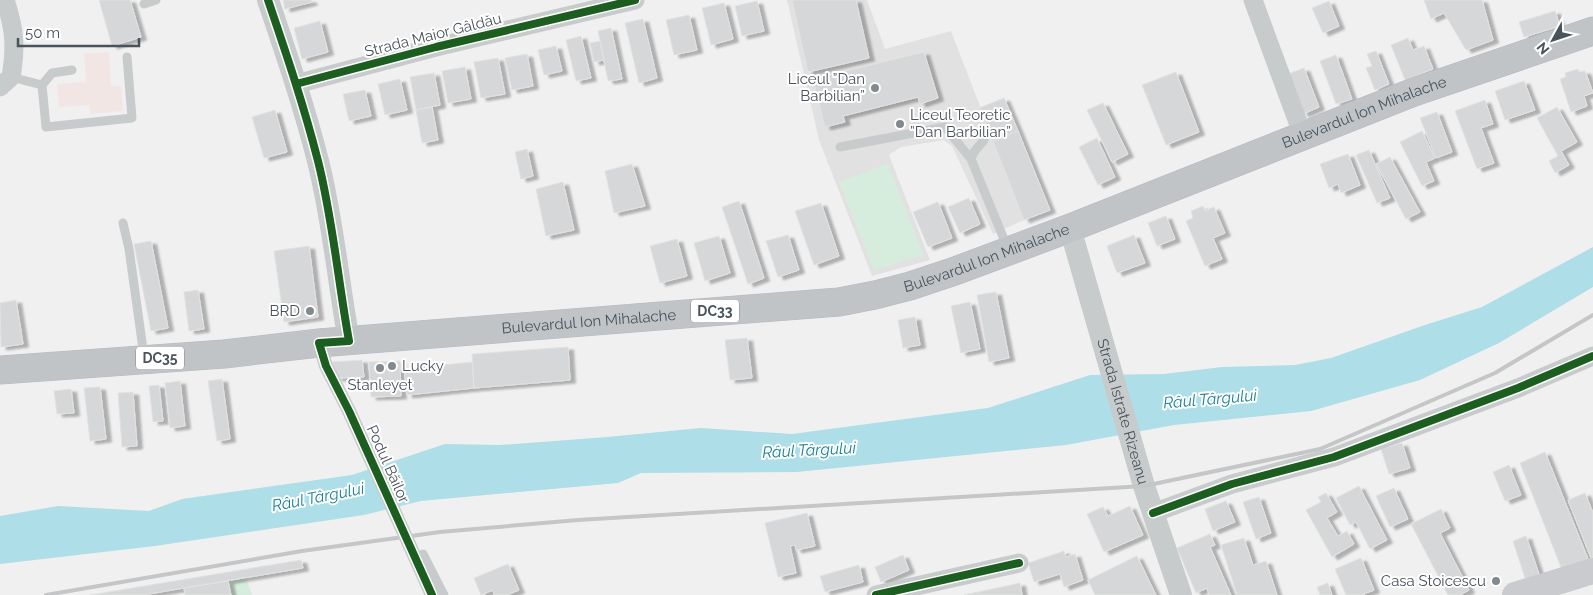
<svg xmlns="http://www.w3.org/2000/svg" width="1593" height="595" viewBox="0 0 1593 595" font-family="Raleway,sans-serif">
<defs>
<filter id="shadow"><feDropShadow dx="5.5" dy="3" stdDeviation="1" flood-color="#0004"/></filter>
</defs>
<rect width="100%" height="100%" fill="#f0f0f0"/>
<path fill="#e2e1e1" d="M787 0H867L885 49 951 31 1024 220 993 234 952 146 944 140 901 147 889 155 930 260 872 276 819 140Z"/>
<path fill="#f2e6e5" d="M109 52 111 86H121L123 111 90 114 89 105 59 107 57 84 86 82 84 54Z"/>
<path fill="#d6edde" d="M888 164 923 255 874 270 839 182Z
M246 578 252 595H231L228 581Z"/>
<path fill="#aedee8" d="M1593 247V287L1499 343 1420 380 1311 411 1174 425 1066 445 797 472 641 473 618 483 421 501 364 515 155 546 0 564V516L58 506 149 511 182 499 352 475 445 444 500 445 607 437 701 428 792 434 988 408 1090 375 1164 374 1222 367 1295 365 1331 358 1425 325 1482 307Z"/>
<path fill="#d6d7d8" stroke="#e2e2e3" filter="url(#shadow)" d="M99 0H130L141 37 112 46Z
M283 0H311L312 2 285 9Z
M792 0H856L869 58 808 72Z
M1424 0H1482L1493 40 1466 50 1444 13 1431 19Z
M757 1 764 31 742 36 735 6Z
M1329 1 1339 26 1323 33 1312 8Z
M724 3 733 39 711 45 702 8Z
M1555 11 1560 26 1524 37 1519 22Z
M689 15 697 50 674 55 666 20Z
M643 19 657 78 639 83 625 23Z
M320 21 328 52 302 59 294 28Z
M611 28 622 79 608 81 598 31Z
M581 36 591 78 576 81 566 40Z
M1408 38 1413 50 1424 46 1433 69 1405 80 1391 45Z
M600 41 604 60 594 62 590 43Z
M556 46 562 71 544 75 538 50Z
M1376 51 1389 84 1375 90 1366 68 1372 66 1367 54Z
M924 52 938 98 920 104 918 97 843 116 845 122 825 127 813 79Z
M527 54 533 86 512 90 505 58Z
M1336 55 1352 99 1336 104 1320 61Z
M498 58 505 94 481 98 474 62Z
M465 67 471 99 448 103 442 71Z
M1304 68 1319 107 1303 114 1288 74Z
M1578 69 1579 72 1585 71 1593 93 1584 96 1587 106 1571 112 1560 79 1566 77 1565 73Z
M1176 72 1199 132 1166 145 1142 85Z
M434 73 440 105 416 110 410 77Z
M400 79 407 110 385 115 378 84Z
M1524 81 1535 110 1505 120 1495 91Z
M365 90 371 116 349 121 343 94Z
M1004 98 1018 131 993 141 979 108Z
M1485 100 1493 124 1481 128 1494 163 1477 169 1455 111Z
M1103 103 1128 154 1112 162 1087 110Z
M432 107 438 140 422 143 416 110Z
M1557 107 1577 142 1561 151 1569 165 1555 173 1549 161 1558 156 1537 118Z
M275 110 287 152 264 158 252 117Z
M1437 112 1452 152 1436 158 1420 118Z
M1018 131 1050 210 1024 220 993 141Z
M1422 131 1435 158 1426 162 1434 181 1422 186 1400 142Z
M1097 138 1115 177 1098 185 1079 147Z
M527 149 533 176 521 179 515 152Z
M1369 150 1390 198 1377 203 1356 155Z
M1348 154 1360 185 1341 193 1338 184 1329 188 1320 164Z
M1390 157 1420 212 1406 219 1376 164Z
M632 164 645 206 614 213 605 171Z
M563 182 574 230 546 236 536 189Z
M969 198 980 224 960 233 948 207Z
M739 201 764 278 748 284 722 207Z
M938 202 952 238 928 247 913 212Z
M821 203 839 256 814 265 795 211Z
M1203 206 1205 211 1214 207 1225 233 1213 238 1222 259 1205 266 1186 221 1193 218 1191 211Z
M1166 216 1175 239 1157 246 1148 223Z
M788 235 799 270 778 277 766 241Z
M1134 235 1145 263 1117 273 1107 246Z
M719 236 730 273 705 281 694 243Z
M677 239 687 276 660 283 650 246Z
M151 241 168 328 151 331 134 244Z
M309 246 318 317 284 322 274 251Z
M198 290 204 329 189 331 184 292Z
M996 292 1009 358 989 362 977 295Z
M16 300 23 344 1 347 0 303Z
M970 302 980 349 961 353 951 306Z
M915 317 920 345 903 348 898 320Z
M747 338 752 378 730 380 725 340Z
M568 347 570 380 474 388 472 354Z
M362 360 364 377 337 378 332 362Z
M400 361 401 396 371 397 369 362Z
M472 362 474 388 407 395 404 369Z
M222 379 230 439 217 441 208 381Z
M180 381 185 426 170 428 165 383Z
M159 385 163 421 153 422 149 386Z
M100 387 106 439 90 441 84 388Z
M71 389 74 413 57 414 54 391Z
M133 392 137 446 122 447 118 393Z
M1402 443 1410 468 1389 474 1381 449Z
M1545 452 1590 564 1564 575 1520 463Z
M1509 465 1521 495 1505 501 1493 472Z
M1359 486 1387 540 1370 549 1356 522 1350 525 1336 498Z
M1394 488 1408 519 1390 527 1376 496Z
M1326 493 1337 512 1327 518 1338 536 1347 531 1354 544 1332 557 1306 510 1321 502 1318 497Z
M1585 493 1593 513V563L1568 500Z
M1259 497 1271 533 1256 539 1243 502Z
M1226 501 1235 522 1213 531 1205 509Z
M1130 506 1143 535 1104 552 1087 514 1103 507 1108 516Z
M1441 509 1450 528 1440 533 1469 590 1460 595H1448L1411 524Z
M807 513 815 546 796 550 795 545 790 546 796 573 778 577 765 523Z
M1210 534 1215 545 1210 547 1231 595H1209L1207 588 1196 593 1177 548Z
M1526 536 1541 580 1527 584 1513 541Z
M1244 538 1253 565 1266 561 1277 595H1237L1221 545Z
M1064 551 1066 557 1075 554 1083 580 1064 587 1060 574 1034 582 1028 563Z
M903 555 909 570 881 582 875 567Z
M1137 556 1156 595H1095L1088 580Z
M1361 558 1374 590 1361 595H1346L1335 569Z
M301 560 303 568 184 588 143 595H90Z
M508 564 519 590 507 595H494L493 590 481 595 474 578Z
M859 565 863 582 825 592 820 576Z
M228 581 231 595H185L184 588Z
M1020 583 1022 595H964Z
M1328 583 1332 595H1320L1317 587Z"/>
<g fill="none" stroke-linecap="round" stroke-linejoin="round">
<g stroke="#b5babe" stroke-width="29">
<g id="trunk">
<path id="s2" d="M0 370 224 354 319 343 787 306 839 302 875 295 910 286 955 271 1070 228 1414 92 1593 31"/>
</g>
</g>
<path stroke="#c8cbcc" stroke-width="9" d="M144 4 156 0
M72 70 52 73 42 85 46 127 132 118 127 57
M11 77 42 85
M840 147 945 127 971 159 1008 249
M971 159 974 152 984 140
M123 223 129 249 144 356
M423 554 444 595"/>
<path stroke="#c8cbcc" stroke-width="14" d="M319 343 326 366 349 411"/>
<path stroke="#c8cbcc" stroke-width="19" d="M1253 0 1303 136
M296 84 436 47 635 0
M0 87 11 77C16 47 15 30 5 0
M1153 513 1232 484 1334 457 1518 388 1593 356
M876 595 1019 563"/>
<g stroke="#c8cbcc" stroke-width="22">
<path d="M268 0C286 53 304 106 318 161 333 220 338 281 349 341"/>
<path id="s1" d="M1070 228 1144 486 1181 595"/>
</g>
<path stroke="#c9cbce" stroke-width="26" d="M1515 595 1593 571"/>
<use href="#trunk" stroke="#c0c4c7" stroke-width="28"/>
<path stroke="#c4c6c7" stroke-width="4" d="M46 595 302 551 440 532 578 520 1144 486 1320 449 1495 373 1593 315"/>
<path stroke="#c8cbcc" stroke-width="14" d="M349 411 432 595"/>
<g stroke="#fff" stroke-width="11">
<path id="cycleway" d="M268 0C286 53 304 106 318 161 333 220 338 281 349 341L319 343 326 366 349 411 432 595
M296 84 436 47 635 0
M1153 513 1232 484 1334 457 1518 388 1593 356
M876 595 1019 563"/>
</g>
<use href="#cycleway" stroke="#1b5e20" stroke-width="8"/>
</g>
<g fill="#838a8f" stroke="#fff" stroke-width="2">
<circle cx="875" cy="88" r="5"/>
<circle cx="900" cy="124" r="5"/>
<circle cx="310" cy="311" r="5"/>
<circle cx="392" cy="366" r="5"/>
<circle cx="380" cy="368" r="5"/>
<circle cx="1496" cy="581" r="5"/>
</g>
<g text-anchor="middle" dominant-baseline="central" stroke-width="4" stroke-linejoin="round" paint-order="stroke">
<g fill="#fff" stroke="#80878c" stroke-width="1">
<rect x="691" y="299.5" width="48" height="23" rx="4"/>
<rect x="136" y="346.5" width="48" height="23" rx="4"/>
</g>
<g font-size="14" font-weight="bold" fill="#49535b">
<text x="715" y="311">DC33</text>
<text x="160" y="358">DC35</text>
</g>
<g font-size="15" fill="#49535b" stroke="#fff">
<text transform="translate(433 35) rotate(-14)">Strada Maior Gâldău</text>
<text stroke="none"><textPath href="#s2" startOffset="1401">Bulevardul Ion Mihalache</textPath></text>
<text stroke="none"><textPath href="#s2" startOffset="996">Bulevardul Ion Mihalache</textPath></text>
<text stroke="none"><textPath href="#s2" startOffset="591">Bulevardul Ion Mihalache</textPath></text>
<text stroke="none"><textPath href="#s1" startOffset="191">Strada Istrate Rizeanu</textPath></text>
<text transform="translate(388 464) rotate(66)">Podul Băilor</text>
</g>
<g font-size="15" fill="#49535b" stroke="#fff" text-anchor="end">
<text x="865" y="79">Liceul ”Dan<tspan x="865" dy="17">Barbilian”</tspan></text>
<text x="910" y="115" text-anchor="start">Liceul Teoretic<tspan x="910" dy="17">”Dan Barbilian”</tspan></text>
<text x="300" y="311">BRD</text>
<text x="402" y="366" text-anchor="start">Lucky</text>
<text x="380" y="385" text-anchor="middle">Stanleyet</text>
<text x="1486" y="581">Casa Stoicescu</text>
</g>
<g font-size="16" font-style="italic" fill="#198097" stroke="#fff">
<text transform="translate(1210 399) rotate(-5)">Râul Târgului</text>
<text transform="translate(809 450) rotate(-3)">Râul Târgului</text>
<text transform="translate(318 497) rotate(-11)">Râul Târgului</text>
</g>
</g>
<g transform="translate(1553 40) rotate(230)" stroke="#ffffff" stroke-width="4" paint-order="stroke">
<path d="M0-4L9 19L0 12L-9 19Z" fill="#49535b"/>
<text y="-8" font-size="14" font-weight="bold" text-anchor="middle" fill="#49535b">N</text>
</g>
<path d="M18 38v8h121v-8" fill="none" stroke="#49535b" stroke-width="2.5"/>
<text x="25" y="38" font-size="15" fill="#49535b" stroke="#ffffff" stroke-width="4" paint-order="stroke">50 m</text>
</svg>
